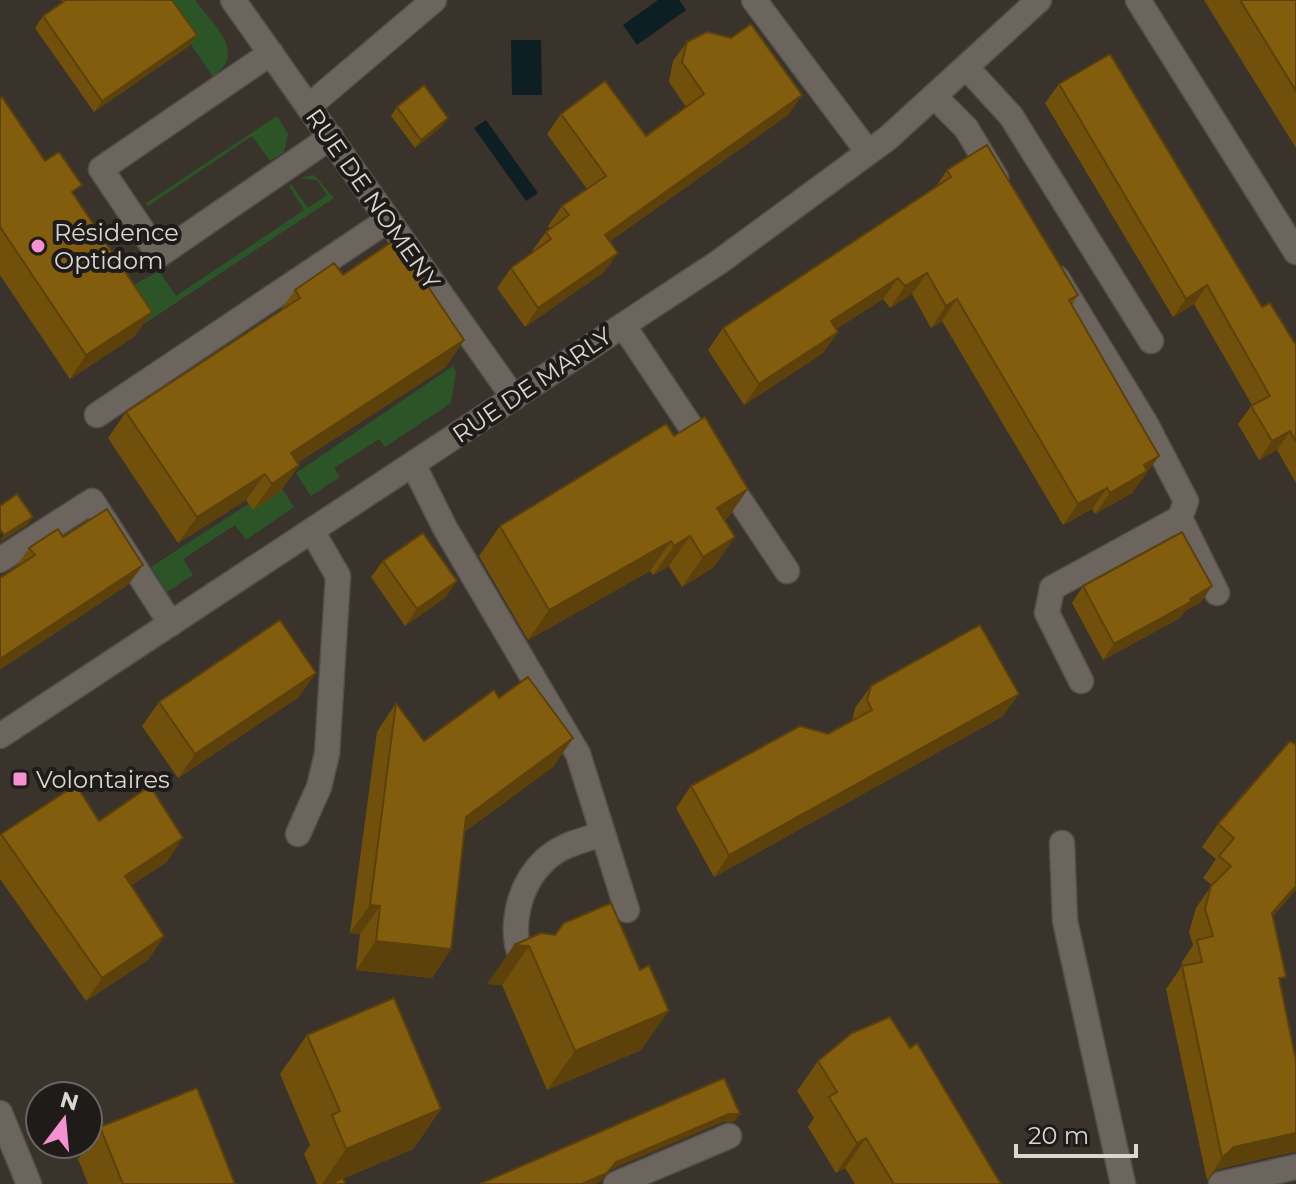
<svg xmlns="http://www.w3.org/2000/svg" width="1296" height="1184" viewBox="0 0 1296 1184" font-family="Montserrat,sans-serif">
<rect width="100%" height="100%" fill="#39332c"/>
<path fill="#2c5527" d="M161 0H195C213 25 248 52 213 77Z
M277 116 288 134 284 152 270 161 252 136 148 206 146 203Z
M314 175 334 198 141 326 130 287 159 271 176 296 304 210 289 186 291 184 308 208 327 195 317 180 299 178Z
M453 366 456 372 451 403 385 447 379 439 334 468 340 477 311 496 296 473Z
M279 484 294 507 246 540 235 525 183 559 193 575 167 592 151 567Z"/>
<path fill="#0e1f24" d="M658 0H679L686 10 637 45 623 25Z
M511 40H541L542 95H512Z
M486 120 538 193 526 201 474 128Z"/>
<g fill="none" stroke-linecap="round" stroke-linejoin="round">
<g stroke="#544f4a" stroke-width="27">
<path id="minor" d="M233 0 514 398
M754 0 868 152
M1138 0 1296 252
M271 53 101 169 159 255 331 137
M967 68 1011 116 1151 341
M936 98 966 128 996 178
M308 107 434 0
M1057 278 1146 424 1186 501 1180 518 1052 588 1047 613 1081 681
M623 325 787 571
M97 415 388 220
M413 464 445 528 578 754 627 910
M1180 518 1217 593
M0 560 92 501 171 624
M0 736 719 262 888 138 1039 0
M298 834 319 787 327 754 338 576 312 531
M1062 843 1065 921 1123 1184
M522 960C508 928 519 884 545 860 561 845 583 840 603 834
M0 1113 29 1184
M616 1184 729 1136
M1221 1184 1296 1167"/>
</g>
<use href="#minor" stroke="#6b655e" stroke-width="24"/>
</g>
<path fill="#71500c" d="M61 0H172L189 46 94 112 35 28 43 16 63 2Z
M1204 0H1296V148Z
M687 42 802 95 788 115 610 241 604 272 525 327 497 288 511 268 533 252 532 251 546 232 550 228 548 226 562 206 587 189 547 134 561 114 646 136 686 107 669 82 673 61Z
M1059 84 1296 345V483L1277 450 1259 460 1238 424 1252 405 1194 304 1173 317 1045 103Z
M0 98 45 161 74 196 135 336 70 379 0 275Z
M397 107 448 118 442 126 415 148 391 116Z
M947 170 1078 295 1072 305 1159 456 1132 493 1095 514 1092 509 1063 525 942 321 931 328 912 294 890 308 883 299 836 329 838 332 823 353 744 405 708 350 723 328 935 188Z
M343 275 446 367 297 463 299 465 280 492 253 510 246 500 178 543 108 438 126 412 280 311 295 290Z
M727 519 725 520 714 567 682 587 669 566 653 575 650 571 528 640 479 556 500 526Z
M63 537 128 585 15 568 29 548Z
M383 561 446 597 405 626 371 577Z
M1083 586H1212L1201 602 1185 611 1180 618 1103 660 1072 603Z
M871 686 1003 716 714 877 676 808 691 786 828 734 852 721 855 708Z
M299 697 178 778 142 726 159 702Z
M499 698 573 738 553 767 464 832 451 949 432 978 356 970 360 934 350 933 377 732 396 703 424 741Z
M1290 741 1273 917 1280 985 1293 1152 1218 1169 1207 1180 1166 989 1182 966V962L1193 945 1189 932 1196 908 1212 885 1203 878 1216 859 1202 847 1218 824Z
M1 834 167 862 131 885 164 936 148 960 86 1001 0 879V836Z
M541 933 641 1050 547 1090 502 985 487 984Z
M307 1035 441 1109 413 1149 330 1184H317L304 1154 310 1145 280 1074Z
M910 1048 1001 1184H855L845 1168 836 1173 808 1127 814 1118 797 1091 818 1061Z
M100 1127 235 1184H88L78 1159Z"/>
<path fill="#5c410a" d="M197 35 189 46 94 112 102 101Z
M802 95 788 115 591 254 605 235Z
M448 118 442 126 415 148 421 140Z
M618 253 604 272 525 327 538 308Z
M927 273 912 294 890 308 905 286Z
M898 278 883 299 816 342 831 321Z
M1207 285 1194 304 1173 317 1186 299Z
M957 299 942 321 931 328 946 306Z
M152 312 135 336 70 379 86 355Z
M838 332 823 353 744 405 759 384Z
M464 340 446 367 272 479 291 453Z
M1290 431 1277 450 1259 460 1272 441Z
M1159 456 1132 493 1095 514 1110 493 1144 465Z
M299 465 280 492 253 510 272 484Z
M265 474 246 500 178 543 197 517Z
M1107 488 1092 509 1063 525 1078 504Z
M748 489 727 519 696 538 717 508Z
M33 517 27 525 0 542 4 535Z
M690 536 669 566 653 575 674 546Z
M735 537 714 567 682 587 703 557Z
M671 541 650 571 528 640 549 610Z
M143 565 128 585 0 670V659Z
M457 581 446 597 405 626 417 609Z
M1212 586 1201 602 1185 611 1180 618 1103 660 1114 644Z
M316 673 299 697 178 778 195 754Z
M1019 694 1003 716 714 877 729 855Z
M573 738 553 767 446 845 466 817Z
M183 838 167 862 109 900 125 876Z
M1296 886V890L1256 936 1272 913Z
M370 905 380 906 360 934 350 933Z
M164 936 148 960 86 1001 102 978Z
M376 941 451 949 432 978 356 970Z
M514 945 529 946 502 985 487 984Z
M669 1011 641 1050 547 1090 575 1051Z
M441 1109 413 1149 330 1184H322L346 1149Z
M729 1114H740L734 1122H723L610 1170 601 1181 596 1184H582L616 1162Z
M1296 1133V1153L1293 1152 1218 1169 1207 1180 1222 1158 1234 1147Z
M866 1138 845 1168 836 1173 857 1143Z"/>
<path fill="#835d0e" stroke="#5c410a" stroke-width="2" d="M66 0H172L197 35 102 101 43 16Z
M1240 0H1296V91Z
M751 24 802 95 605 235 618 253 538 308 511 268 551 239 546 232 569 215 562 206 606 176 561 114 605 81 646 136 704 94 682 62 687 42 707 32 731 38Z
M1110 54 1262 307 1270 303 1296 345V442L1290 431 1272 441 1251 406 1270 396 1207 285 1186 299 1059 84Z
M424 85 448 118 421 140 397 107Z
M2 97 45 161 59 152 82 185 72 192 152 312 86 355 0 227V98Z
M987 145 1078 295 1069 300 1159 456 1144 465 1147 471 1110 493 1107 488 1078 504 957 299 946 306 927 273 905 286 898 278 831 321 838 332 759 384 723 328 951 177 947 170Z
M396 239 464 340 291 453 299 465 272 484 265 474 197 517 126 412 300 298 295 290 334 263 343 275Z
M705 417 748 489 717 508 735 537 703 557 690 536 674 546 671 541 549 610 500 526 666 424 674 436Z
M17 494 33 517 4 535 0 529V506Z
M107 509 143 565 0 659V578L35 555 29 548 58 529 63 537Z
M1182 532 1212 586 1190 599 1191 602 1114 644 1083 586Z
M423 533 457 581 417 609 383 561Z
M280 620 316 673 195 754 159 702Z
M980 625 1019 694 729 855 691 786 800 726 828 734 872 710 867 700 871 686Z
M528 677 573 738 466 817 451 949 376 941 380 906 370 905 396 703 424 741 494 690 499 698Z
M1290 741 1296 745V886L1272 913 1286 977 1279 978 1296 1061V1133L1234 1147 1222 1158 1182 966 1202 962 1197 940 1213 936 1205 909 1211 886 1231 866 1219 856 1234 838 1218 824Z
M76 785 99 821 150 786 183 838 125 876 164 936 102 978 1 834Z
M611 903 640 970 649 965 669 1011 575 1051 529 946 514 945 541 933 555 935 564 923Z
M394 998 441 1109 346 1149 332 1115 340 1111 307 1035Z
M890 1017 910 1048 917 1043 1001 1184H894L866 1138 857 1143 829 1097 837 1092 818 1061 852 1033Z
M724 1078 740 1114H729L616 1162 607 1173 582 1184H480Z
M197 1088 235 1184H123L100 1127Z
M343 1178 345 1184H330Z"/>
<g fill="#f590d1" stroke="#1e1b18" stroke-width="3">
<circle cx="38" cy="246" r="8"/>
<rect x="12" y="771" width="16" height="16" rx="4"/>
</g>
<g text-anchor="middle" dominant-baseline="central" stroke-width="8" stroke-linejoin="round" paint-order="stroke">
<g font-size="24" fill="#dad6d2" stroke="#1e1b18">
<text transform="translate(373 199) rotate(55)">RUE DE NOMENY</text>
<text transform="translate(532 385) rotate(-34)">RUE DE MARLY</text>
</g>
<g font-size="24" fill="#dad6d2" stroke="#1e1b18" text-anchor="start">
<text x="54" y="232">Résidence<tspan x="54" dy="28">Optidom</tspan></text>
<text x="36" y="779">Volontaires</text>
</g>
</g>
<g transform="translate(64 1120) rotate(16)"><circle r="38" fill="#1e1b18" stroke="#696662" stroke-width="2"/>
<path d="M0-6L14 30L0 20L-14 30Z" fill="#f590d1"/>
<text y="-12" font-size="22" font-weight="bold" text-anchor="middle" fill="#dad6d2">N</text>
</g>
<path d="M1016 1144v12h120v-12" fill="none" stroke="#dad6d2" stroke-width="4"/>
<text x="1028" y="1144" font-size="24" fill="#dad6d2" stroke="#1e1b18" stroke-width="6" paint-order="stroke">20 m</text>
</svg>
